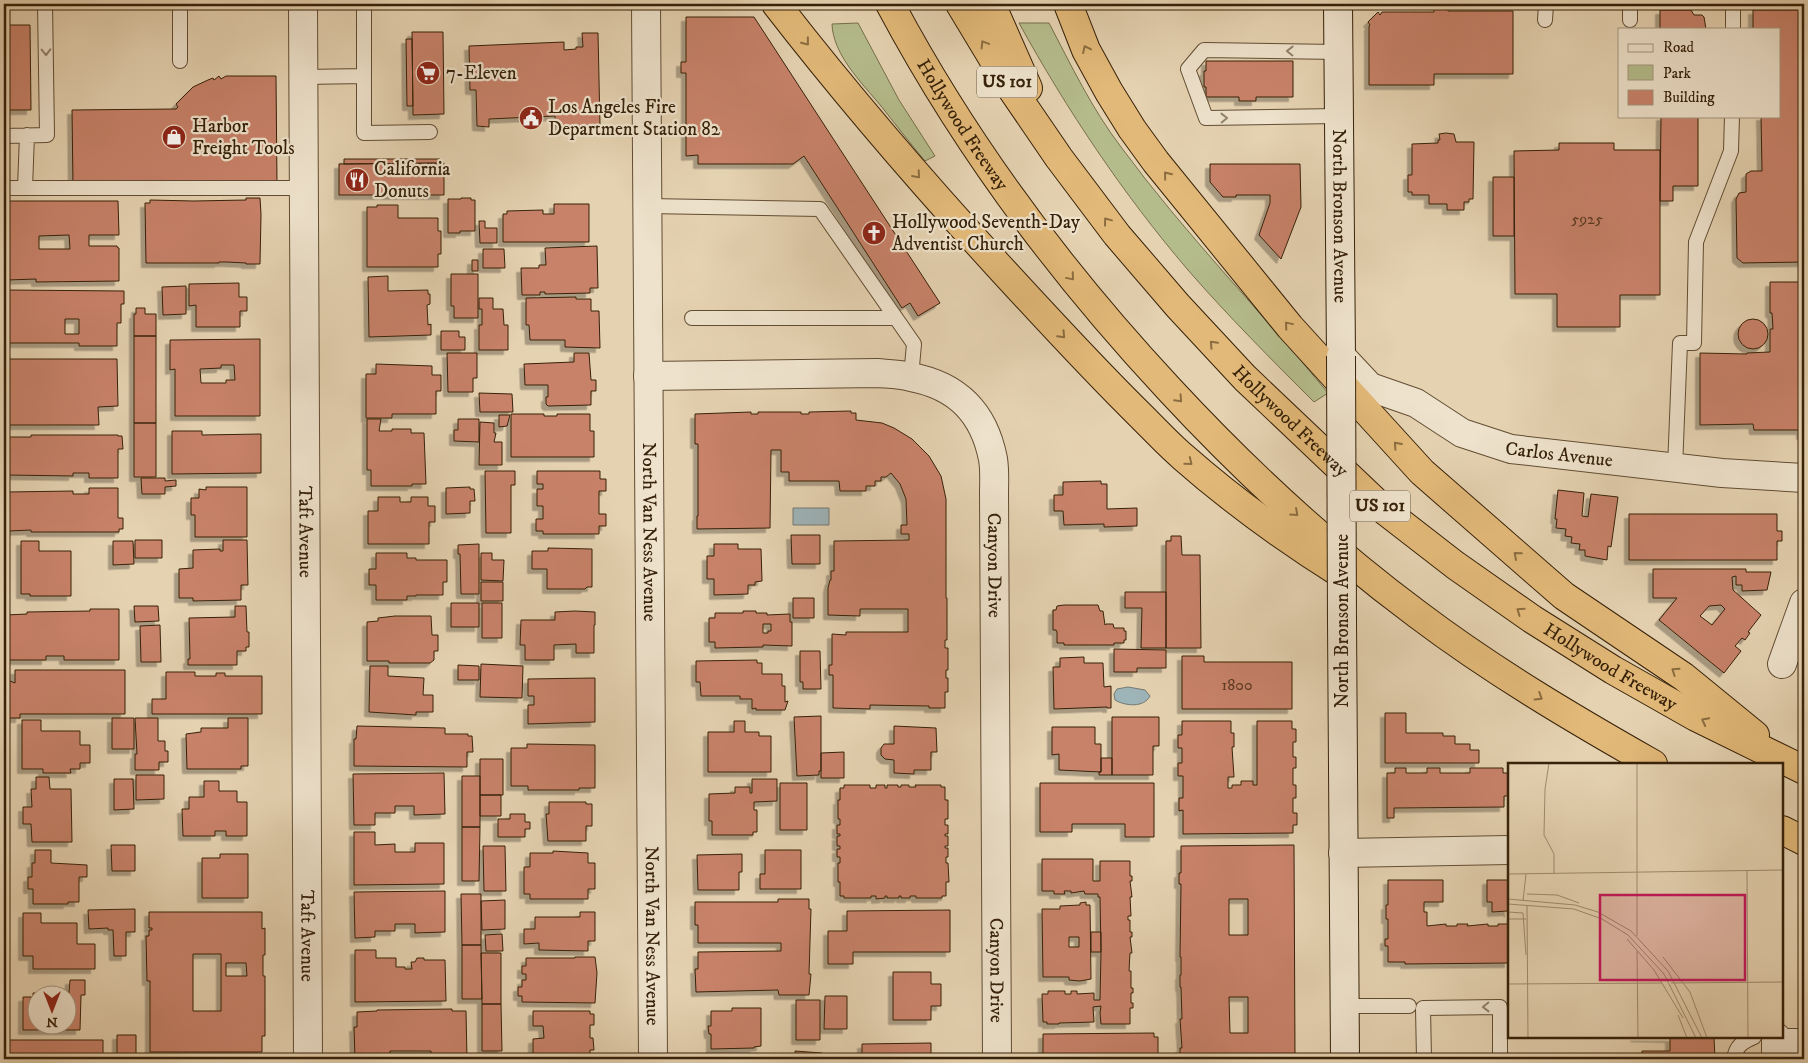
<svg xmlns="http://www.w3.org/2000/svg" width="1808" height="1063" viewBox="0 0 1808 1063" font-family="'IM FELL DW Pica',serif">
<defs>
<filter id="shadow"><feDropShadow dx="-4.5" dy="4.5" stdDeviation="0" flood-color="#0004"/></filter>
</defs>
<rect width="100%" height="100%" fill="#e5d2b1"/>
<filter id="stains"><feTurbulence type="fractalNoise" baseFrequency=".004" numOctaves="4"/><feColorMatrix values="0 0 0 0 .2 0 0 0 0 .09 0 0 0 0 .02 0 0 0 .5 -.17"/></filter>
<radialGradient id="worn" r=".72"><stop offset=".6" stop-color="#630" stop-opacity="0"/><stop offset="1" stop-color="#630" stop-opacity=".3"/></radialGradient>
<path fill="#b5bc8c" stroke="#766e4a" d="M858 23 899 100 935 156 925 161C910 143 896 125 881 106 862 83 833 55 832 24Z
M1019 23H1049C1071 65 1092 109 1121 147 1185 234 1260 310 1328 393L1314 402C1271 359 1228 316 1188 270 1123 194 1067 110 1019 23Z"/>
<path fill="#9db4b9" stroke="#747973" d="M793 508H829V525H793Z
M1128 687 1145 690 1150 696C1144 708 1125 706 1115 700L1114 694 1117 689Z"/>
<path fill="#c8826b" stroke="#362109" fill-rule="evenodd" filter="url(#shadow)" d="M1434 8H1448V11H1513V74H1434V85H1369V26L1370 25 1368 22 1378 12 1380 15 1382 12H1434Z
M1660 10H1691L1694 15H1702L1704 17 1706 29H1660Z
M1753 10H1804V262L1743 263 1737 258 1736 199 1739 193 1746 192V174L1751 171H1762L1761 116H1779V29H1753Z
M686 17H754L940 303 918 316 910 303 902 308 804 156 793 164H698V155L686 156V73H681V62H686Z
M4 25H30L31 110H4Z
M412 32H443L444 114 413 115Z
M582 33H598L600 125 556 126 555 116 489 119V127L477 126 476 90H470L469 46 564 42V50L576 49V47H583Z
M406 39H412L413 106H407Z
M1206 61H1293V97H1256V101H1239V97H1206V87H1204V71H1206Z
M219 76 221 79 226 76H276L277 185 73 186 72 110 176 109 178 107 176 104 193 87 208 80 213 78 214 80Z
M1661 116H1698V186H1673V201H1660Z
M1446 133 1454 134 1456 142H1474L1473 199H1469V202H1464V210H1447V204H1429V195H1412V192H1408V175H1412V144L1438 143V140H1440L1439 134Z
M1559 143H1614V150H1660V295H1620V327H1557V294H1515L1514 151 1559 150Z
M344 159H440V163L344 164Z
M444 163V195H339V164Z
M1210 164H1300L1301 207 1281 259 1259 235 1270 203V195H1236V197H1223L1210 182Z
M1493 177H1514V236H1493Z
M246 198H260L261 214 260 264H246V263L227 262H219V263H146L145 203H150V200L194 201 246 200Z
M461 198H471V200H475V231H460V233H448V199H461Z
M7 201H118L119 235H89V246H117L118 248H119V281L36 282V279L7 280ZM69 235 70 249H39V236Z
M554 204H589V242H503V214H507V211L543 210V214H554Z
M377 205H398V218H438V231H441V254H438V267H367V207H377Z
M479 221H485V228H497V243H480Z
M597 246 598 288H590V293L545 294V292H540V295H522L521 268H539V265H546L545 248Z
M483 249H504L505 268H483Z
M472 260H478V271H472Z
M451 274H478V318H454V306H451Z
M388 276V291L428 290V294H430V304L427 305 428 325 431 324V335L369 337 368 277Z
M1770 282H1804V435H1801V430H1754L1753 424 1700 425V353L1747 354V353L1770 352V329H1773L1772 313H1770Z
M239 283V297H247V311H240V327H196V305L189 306V284Z
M186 286V314L163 315 162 287Z
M8 290 124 291V304H121V323H117V346H79V343H8ZM65 319H79V334H65Z
M576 297V299H591V311H599L600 348 565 347V340H530L529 325H526V298Z
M479 298H493V309H503L504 325H508V350H479V325H482V309H479Z
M136 308H145V314H156V336H134V314H136Z
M1738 334a15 15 0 1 1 30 0a15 15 0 1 1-30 0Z
M441 331H459V337H465V350H441Z
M134 336H156V423H134Z
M260 339V416H175V369L170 370V340ZM221 365H234L235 380H226V383H201L200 369 221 368Z
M447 353H477V378H473V392H448Z
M574 353H589L591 380H596V391H591V405L548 406 546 404V397H548V385H525L524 364 574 362Z
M8 359H117L118 406 98 407 99 425H8Z
M376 364 432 366V375H441V391H436V414H392V418H366V374H376Z
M479 393 512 394 513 412H480Z
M851 411V413H856V420L882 423 894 428 912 439 929 456 941 476 946 499V598H947V640H945V648H948V670H946V678H948V692H945V708H929V706L870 705V709L833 708V675H829V665H832V634L846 635V632H908V609H860V616L828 615V588L830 580H831V571H834V541L909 540V534H901V525H907L906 499 900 484 891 473 886 477H881V481H875V486H866V491H840L839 481H789V472H781V450H771L770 528 697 529V516H698V444H695V414L751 412V414H758V412H801V414H809V412Z
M511 414H544V416H557V414H590V431H594V457H511Z
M499 415H510L507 426 499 427Z
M367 419H381L379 431H392V429H411V433H424L426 484H412V486H371V470H367Z
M458 419H479V442L454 441V430H458Z
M480 422 494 423V433H496L494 442H502V465H479Z
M134 423H156V477H134Z
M172 431H202V435L261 434V473L172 474Z
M31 435H118V436H122L123 449H118V478H89V473H73V476L7 475V450H9V437H31Z
M485 471H515V485H511V533H486Z
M537 471H600V479H606V491H599V514H606V526H599V534H543V531H536V519H543V506H537V489H543V484H537Z
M141 478H165V481L176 480V486L165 487V494H142Z
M1101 481V484H1107V509L1137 508V526L1104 527V524L1064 525 1063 511H1054V495H1063V482Z
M206 487H247V537H195V515H191V498H199V489L206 490Z
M470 487V489H474L475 501H470V513L446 514V488Z
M89 488H118V518H123V529H119V532H31V530L9 531V517H7V492L73 491V494H89Z
M1558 490 1584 493 1582 516 1588 517 1591 494 1618 497 1611 547 1608 546 1607 560 1585 556V550H1579L1580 544 1571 543 1572 537 1565 536 1566 529 1556 528 1557 519H1555Z
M378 497H400V502H411V497H428V506H435V522H429V544H368V511H378Z
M1629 514H1777V531H1782V541H1777V560H1629Z
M791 535H820V564H792Z
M1171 536H1181L1182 555H1200L1201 648H1166V541H1171Z
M135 540H162V558H135Z
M223 540H247L248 585H241V600L193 601V598H179V569L193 568V550L220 549V551H223Z
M21 541H39V551H71V596H30V594H21Z
M113 541H133L134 564 113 565Z
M479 544V594H461L460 554H458V545Z
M714 544H738V549H761L762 581 755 582V585H748V594L714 595V579H707V556H714Z
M548 548 592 549V587H587L585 589H547V569H532V551H548Z
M376 553H407V558H416V560H447V582H443V595H416V596H407V600H376V585H369V569H376Z
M481 553H492V560H504L503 581 481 580Z
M1653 569H1746V572H1771L1767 590 1742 591V585H1736V576L1732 577 1733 590 1761 615 1748 632 1750 633 1745 640 1742 638 1735 646 1741 651 1724 673 1659 620 1677 598H1653ZM1721 605 1725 609 1712 625 1700 616 1709 606Z
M481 582H503V601H481Z
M1125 592H1166V648H1141L1142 608H1125Z
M793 598H814V618H793Z
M451 603H479V627H451Z
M482 603H502V638H482Z
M1064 605H1098L1100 611H1103L1105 625 1106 624H1113L1114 628H1124V631H1126V640H1124V643H1114V645H1064V643H1057V632L1056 630H1053V610H1056L1057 606Z
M134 606H158L159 621 135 622Z
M235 606H246L247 632H249V647H246V651H237V665H188V659H190L189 618 235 617Z
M90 609H119V660H64V656H46V660H7L6 615 27 614V612L90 611Z
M575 611 595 612V625H594V653H576V644L554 645V660H525V645H520L521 620H555V612Z
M743 611H756V613H767V615L790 614V622H792V646L763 645V647L715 648V642H709V618H715V613H743ZM763 624H771V631H768V633H763Z
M395 616H431L432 635H438V651H434V660L430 663H389V661H367V622L378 621V618Z
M160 625 161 662H141L140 626Z
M1114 649 1166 650V668H1137V672H1114Z
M800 651H820L821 689H803V682H800Z
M1182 656H1204V662H1292V709H1182Z
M1084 657V663H1103L1104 687 1111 686V708H1107V707L1054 709 1053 667H1060V658Z
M757 660V663H762V674H782V686H785V702L788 701 785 710H756V708L752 709V699H740V696H701L700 682H696V661Z
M481 664 523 666 522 698 480 697Z
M458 665 479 666V680H458Z
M370 666H388V676L424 678 423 695H433V712H416V715L369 712Z
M15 670H125V714H20V718H4V686L10 681 15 683Z
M166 672H195V676H216V673H225V676H262V714H152V699H166Z
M595 678V722L528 724V705H534V696H528V679Z
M1385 713H1406V733H1443V736H1455V744H1470V750H1479V763H1385Z
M821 716V771H819V775L797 776 794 717Z
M1112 717H1159V746H1153V775H1112Z
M112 718H134V749H112Z
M135 718H158V741H165V751H168V762H159V770H135V754H137Z
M228 718H248V766H241V769H187L186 734 201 732V728H228Z
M22 720H41V731H80V745H90V763H80V769H70L71 773H43V769H22Z
M734 721H745V732H759V736H771V772H708V732H734Z
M1182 721H1231V733H1234V747H1232L1234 777H1228V788H1232V785H1241V781H1253V785H1257V721H1292V729H1296V742H1293V757H1296V768H1293V785H1296V798H1293V813H1297V825H1293V833L1183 834V810L1179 811V798H1183V776H1178V763H1182V748H1178V735H1182Z
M357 726 445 728V734H468V736H472L473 752H467V767L354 766V739H356Z
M894 726 936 728 937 752H931V770H914V774L894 773V760L885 759 881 755V748L884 744H894Z
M1052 727H1095V744H1101V772L1059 770V754L1052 755Z
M527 744 595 745V788H579V790H528V786H511V748H527Z
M844 752V778H821V753Z
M1101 758H1112V775H1099V772H1101Z
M480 759H503V795H480Z
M1395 768H1406V773H1427V768H1440V773H1470V768H1503V773H1509V796H1504V807L1394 808V818H1387V773H1395Z
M444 773 445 814 414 815V806H395V813H375V825H354L353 774Z
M136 775H164V799L136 800Z
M462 776H480V827H462Z
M36 777H49L50 789H71L72 842H32L31 824H23V807H32L31 789H36Z
M114 779H133L134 809 114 810Z
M752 779H777V801L754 802V810H757V832H753V835H712V821H709V794L735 793V787H750V793H752Z
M204 781H219V791H237V802H247V836H226V831H215V836H183L182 809H189V797H204Z
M780 783H807V830H780Z
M1040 783H1154V837H1125V824H1072V832H1040Z
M844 785H870V788H876V785H885V788H887V785H898V787H901V785H909V787H916L915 785H941V787H945V800H948V819H945V825H948V834H945V836H948V846H945V848H948V857H946V863H948L949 882H946V896H942V898H916V896H910V898H901V896H899V898H887V896H885V898L876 899V896H871V898H844V896H840V882H838V863H840V857H837V849H840V846H837V836H840V834H837V825H840V819H838V800H840V788H844Z
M480 795H501V816H480Z
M549 802H586V804H592V826H586V841H548L546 814H549Z
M510 814H525V822H530V829H525V837H498V819H510Z
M462 827H480L479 881H462Z
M354 832H375V845L395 844V852H415V843H444V884L354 885Z
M111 845H135V871H112Z
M1294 845 1295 1059H1180V1048H1182L1180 1019H1182L1181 987H1180V975H1181V957H1180L1181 884H1179V873H1181V846ZM1229 899H1248V935H1229ZM1229 997H1248V1033H1230Z
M483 846H505L506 891H484Z
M35 850H51V863L87 865V877H79V902H68V904H33V889H28V877H32V863H35Z
M765 850H801V889H760V874H765Z
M553 851 588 853V863H595V889H588V899H530V894H524V867H530V853H553Z
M220 854H248V898H202V858H220Z
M742 854V872H739V890H698L697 855Z
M1042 859H1093V881H1100V861H1130V876H1132V881H1130L1132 897H1130L1131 916H1128V920H1130V932H1132V937H1130L1132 953H1130L1129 971H1131V988H1133V993H1131V1003H1133V1008H1130V1024H1101L1100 1013 1101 1006 1093 1007 1094 1022 1059 1023V1024H1047V1022H1043L1042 994H1048V991H1065V994H1071V991H1077V994L1094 993V1000H1100L1101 952 1100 897H1098V894H1085L1084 891 1071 893V891H1064L1065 894H1054V891H1042Z
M1388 880H1443V902H1424V912H1427V926L1446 924V926H1457V924H1468L1467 926 1488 924V926H1498V924H1509V963L1405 964V962H1388V946H1385V939H1388V919H1386V905H1388Z
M1487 880H1509V913L1508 911 1492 912V902H1487Z
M445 891V932L415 933V924H395V931H375V937L355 938 354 892Z
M461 894H481V945H462Z
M778 899H809V909H811L809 974H811L809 995H779L778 990 696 992 695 969H698V952L781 951V943H698V925H695V902H778Z
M505 900V929L482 930 481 901Z
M1086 902V905H1090L1091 979 1080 981 1069 980V977H1043L1042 909H1060V906L1080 905V903ZM1069 937H1079V947H1069Z
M135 909V932H126V956H114L113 930H108V928L89 929 88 910Z
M950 910V952H853V964H828V931H847V911Z
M149 912H262V929L265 928V955H263V976H265V1036H262V1052H150V981H147L146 936H149V930H152V928H149ZM193 954H221V1011H193ZM226 963H246L247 976H226Z
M580 912H595V941H588V951L539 950V943L524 944V929H535V917H580Z
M23 913H41V923H77V944H95V969H33V956H23Z
M1091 932H1101V952H1091Z
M502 934 503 951H486L485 935Z
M462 945H481L482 999H462Z
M355 950H376V958H396V967H405V969H412L411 962H415L417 958H424V960H445L446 1001 355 1002Z
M481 953H501V1004H482Z
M575 957H595L597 973 595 1003 522 1002V996H518V987H522V980H526V974H522V966H526V958H575Z
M893 972H931V984H941V1006H931V1020H893Z
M70 980H85V995H81L80 1030H23V997H33V993H69ZM38 996H68V1026H38Z
M825 996H847V1029H824Z
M796 1000H820V1040H796Z
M482 1004H501L502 1051H482Z
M732 1008H761V1046L754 1047V1048L711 1049V1034H709L708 1026H711V1011H732Z
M452 1009V1011H466L467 1059H431V1051H390V1059H355L354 1027H357V1012L377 1011V1010Z
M533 1011H590V1014H594V1025H590V1038H593L594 1050H590V1054H533V1039L544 1038 543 1026H533Z
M1154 1033V1037H1158V1059H1043V1034Z
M117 1035H136V1059H117Z
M1635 1037H1714L1715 1059H1642V1051H1670V1038Z
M9 1040H103V1059H9Z
M931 1043V1059H862V1044Z
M795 1051 822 1053V1059H796Z
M485 1057H504V1059H485Z
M718 1058H772V1059H718Z
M824 1058H844V1059H824Z"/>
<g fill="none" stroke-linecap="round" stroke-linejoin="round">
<g stroke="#624d33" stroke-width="16">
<path id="lane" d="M180 4V61
M364 4V133L430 132
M1630 4V20
M1545 20 1546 4
M1733 29V4
M1339 52 1204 50 1188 69 1206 118 1339 116
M304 77 364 76
M4 136 47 135 45 4
M4 188H305
M25 188 27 135
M647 206 820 209 914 344 911 377
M692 318H896
M1675 468 1680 343H1694L1696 242 1731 151 1732 116
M1345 1006H1409
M1782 1036H1804
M1776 1051 1804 1048
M1424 1059 1423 1008 1500 1007V1059
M1734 1059C1736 1046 1742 1042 1754 1037"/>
</g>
<g stroke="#624d33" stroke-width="30">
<g id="street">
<path id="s1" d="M303 4 308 1059"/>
<path id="s2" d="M646 4 653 1059"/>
<path id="s3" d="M1341 356 1370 387 1416 403 1462 433 1511 449 1722 473 1804 478"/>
<path id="s4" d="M648 376 877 373C888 374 900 374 911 377 958 386 984 413 993 459 995 471 994 483 994 494L997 1059"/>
<path d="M1782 664 1804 603"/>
<path d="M1343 853 1509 850"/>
<path d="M1776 1037V1059"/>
</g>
</g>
<g stroke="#362109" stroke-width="30">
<g id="secondary">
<path id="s5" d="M1338 4 1341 356"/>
<path d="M1342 622 1345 1059"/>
</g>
</g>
<g stroke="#362109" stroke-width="30">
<g id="highway">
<path d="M776 4C848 97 925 186 1005 273 1050 322 1095 371 1142 417 1156 431 1169 445 1183 457 1233 501 1287 540 1343 575"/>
<path id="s6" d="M890 4C965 145 1060 272 1169 389 1245 471 1327 547 1417 614 1491 670 1572 718 1653 764"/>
<path id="s7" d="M960 4 1007 82 1059 158 1117 235 1178 306 1245 378 1384 510 1455 565 1532 619 1613 670 1696 717 1804 770"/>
<path d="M991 4 1028 88"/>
<path d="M1068 4 1086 50 1109 92 1132 129 1156 162 1290 327 1422 472 1564 596 1684 677 1755 735"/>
<path d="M1782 830 1804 841"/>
</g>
</g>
<use href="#lane" stroke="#eee2cc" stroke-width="14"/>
<use href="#street" stroke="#eee2cc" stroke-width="28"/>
<use href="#secondary" stroke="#eee2cc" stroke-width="28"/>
<use href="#highway" stroke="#e2b978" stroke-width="28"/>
<g stroke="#362109" stroke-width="30" stroke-linecap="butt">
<path id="secondary-bridge" d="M1341 356 1342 622"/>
</g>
<use href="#secondary-bridge" stroke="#eee2cc" stroke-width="28"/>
</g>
<defs><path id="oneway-chevron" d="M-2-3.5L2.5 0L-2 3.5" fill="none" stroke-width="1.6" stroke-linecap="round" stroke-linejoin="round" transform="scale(1.25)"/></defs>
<g stroke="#8c6d40">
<use href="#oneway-chevron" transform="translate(806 42) rotate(51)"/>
<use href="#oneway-chevron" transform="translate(984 44) rotate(-121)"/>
<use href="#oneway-chevron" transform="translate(1086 49) rotate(-115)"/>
<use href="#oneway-chevron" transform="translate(917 175) rotate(49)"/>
<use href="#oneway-chevron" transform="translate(1167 175) rotate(-129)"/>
<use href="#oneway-chevron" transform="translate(1107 221) rotate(-127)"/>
<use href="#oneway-chevron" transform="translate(1071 277) rotate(50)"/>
<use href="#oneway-chevron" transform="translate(1288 325) rotate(-130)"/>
<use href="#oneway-chevron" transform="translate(1062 335) rotate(47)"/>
<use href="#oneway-chevron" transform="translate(1213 344) rotate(-133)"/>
<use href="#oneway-chevron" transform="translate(1179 399) rotate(47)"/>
<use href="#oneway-chevron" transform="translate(1397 445) rotate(-132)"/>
<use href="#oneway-chevron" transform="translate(1189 462) rotate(39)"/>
<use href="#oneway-chevron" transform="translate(1295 513) rotate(42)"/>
<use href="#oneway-chevron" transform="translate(1517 555) rotate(-139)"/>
<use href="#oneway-chevron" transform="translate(1520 611) rotate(-145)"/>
<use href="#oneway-chevron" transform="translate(1675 671) rotate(-146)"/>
<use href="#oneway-chevron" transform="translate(1539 697) rotate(32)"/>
<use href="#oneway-chevron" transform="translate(1705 721) rotate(-153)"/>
</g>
<g stroke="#92826a">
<use href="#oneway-chevron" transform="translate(1290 51) rotate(-179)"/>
<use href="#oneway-chevron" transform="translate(46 52) rotate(89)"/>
<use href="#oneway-chevron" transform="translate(1224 118) rotate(-1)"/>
<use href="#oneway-chevron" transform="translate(1486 1007) rotate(179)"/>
</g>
<defs>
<g id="supermarket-disc" transform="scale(1.25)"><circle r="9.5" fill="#8f2418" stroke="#eee2cc"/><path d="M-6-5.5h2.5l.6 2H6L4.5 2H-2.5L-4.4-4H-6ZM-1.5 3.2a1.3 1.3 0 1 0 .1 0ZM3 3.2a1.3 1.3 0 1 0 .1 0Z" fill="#fff"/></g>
<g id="civic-disc" transform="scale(1.25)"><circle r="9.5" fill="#8f2418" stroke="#eee2cc"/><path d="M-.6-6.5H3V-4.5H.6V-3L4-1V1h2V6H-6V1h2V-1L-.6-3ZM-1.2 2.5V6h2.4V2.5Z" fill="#fff"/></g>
<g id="shop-disc" transform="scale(1.25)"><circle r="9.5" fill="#8f2418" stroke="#eee2cc"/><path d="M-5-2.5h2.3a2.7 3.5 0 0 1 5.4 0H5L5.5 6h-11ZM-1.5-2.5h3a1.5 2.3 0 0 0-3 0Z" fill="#fff"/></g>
<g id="restaurant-disc" transform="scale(1.25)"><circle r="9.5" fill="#8f2418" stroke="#eee2cc"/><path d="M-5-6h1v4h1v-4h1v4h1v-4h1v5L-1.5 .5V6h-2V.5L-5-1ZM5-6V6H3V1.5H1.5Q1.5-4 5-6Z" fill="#fff"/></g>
<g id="church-disc" transform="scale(1.25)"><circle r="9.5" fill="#8f2418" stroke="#eee2cc"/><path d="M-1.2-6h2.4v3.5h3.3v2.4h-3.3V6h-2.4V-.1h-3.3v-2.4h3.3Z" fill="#fff"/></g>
</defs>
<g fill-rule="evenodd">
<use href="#supermarket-disc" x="428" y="73"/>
<use href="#civic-disc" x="531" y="118"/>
<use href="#shop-disc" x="174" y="137"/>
<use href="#restaurant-disc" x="357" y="180"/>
<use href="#church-disc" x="874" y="233"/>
</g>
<g text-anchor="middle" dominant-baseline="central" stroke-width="4.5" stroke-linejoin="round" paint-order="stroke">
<g font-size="16" fill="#5a3922">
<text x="1587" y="219">5925</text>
<text x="1237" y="685">1800</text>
</g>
<g fill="#eee2cc" stroke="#6d5b44" stroke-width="1">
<rect x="977" y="66.5" width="60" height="31" rx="4"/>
<rect x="1350" y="490.5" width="60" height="31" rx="4"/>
</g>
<g font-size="18" font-weight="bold" fill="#362109">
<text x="1007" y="82">US 101</text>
<text x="1380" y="506">US 101</text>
</g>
<g font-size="19" fill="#362109" stroke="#eee2cc" text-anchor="start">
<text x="446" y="73">7-Eleven</text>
<text x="548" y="107">Los Angeles Fire<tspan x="548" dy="22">Department Station 82</tspan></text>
<text x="192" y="126">Harbor<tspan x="192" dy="22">Freight Tools</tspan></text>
<text x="374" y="169">California<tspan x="374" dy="22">Donuts</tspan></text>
<text x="892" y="222">Hollywood Seventh-Day<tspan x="892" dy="22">Adventist Church</tspan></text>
</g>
<g font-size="19" fill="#362109" stroke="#eee2cc">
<text stroke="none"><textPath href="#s6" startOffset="141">Hollywood Freeway</textPath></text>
<text stroke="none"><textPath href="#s5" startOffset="212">North Bronson Avenue</textPath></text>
<text stroke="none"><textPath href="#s7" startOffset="534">Hollywood Freeway</textPath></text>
<text stroke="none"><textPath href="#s3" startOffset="246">Carlos Avenue</textPath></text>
<text stroke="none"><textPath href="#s1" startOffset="528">Taft Avenue</textPath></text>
<text stroke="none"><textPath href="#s2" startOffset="528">North Van Ness Avenue</textPath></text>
<text stroke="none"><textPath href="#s4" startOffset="494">Canyon Drive</textPath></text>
<text transform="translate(1342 621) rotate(-90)">North Bronson Avenue</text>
<text stroke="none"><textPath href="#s7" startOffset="939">Hollywood Freeway</textPath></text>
<text stroke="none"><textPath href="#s1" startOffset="932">Taft Avenue</textPath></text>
<text stroke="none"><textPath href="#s2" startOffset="932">North Van Ness Avenue</textPath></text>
<text stroke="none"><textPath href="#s4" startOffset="899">Canyon Drive</textPath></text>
</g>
</g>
<g transform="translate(1508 763)">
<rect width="275" height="275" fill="#e5d2b1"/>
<path fill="none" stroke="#9f8b6e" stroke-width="1" d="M41 0 37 26 36 72 46 91V111M129 0V173M239 108 240 275M0 111 275 107M19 131 49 132 71 140M0 136 67 142 90 149 123 168 160 208 194 275M15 138 18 111M0 141 66 146 94 156 120 172 156 211 188 275M19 142 20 275M0 149 15 150M15 150 18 192M0 156H18M119 176 146 207 175 255M129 188 130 275M155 194 182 229 199 275M163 220 275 219M0 221 154 220M170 252 179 275"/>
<path fill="#c2185b" fill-opacity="0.15" stroke="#c2185b" stroke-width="2.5" d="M92 132H237V217H92Z"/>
<rect width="275" height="275" fill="none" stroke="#362109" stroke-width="2.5"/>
</g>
<rect width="1808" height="1063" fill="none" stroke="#e5d2b1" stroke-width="20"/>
<rect x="5" y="5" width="1798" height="1053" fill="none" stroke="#362109" stroke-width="2.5"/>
<rect x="10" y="10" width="1788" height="1043" fill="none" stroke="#362109"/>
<rect x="1618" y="28" width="162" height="90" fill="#eee2cc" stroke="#a4957e"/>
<rect x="1628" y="44" width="25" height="8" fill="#eee2cc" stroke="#a4957e"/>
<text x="1663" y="52" font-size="15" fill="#362109">Road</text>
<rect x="1628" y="65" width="25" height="15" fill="#b5bc8c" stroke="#a4957e"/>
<text x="1663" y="78" font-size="15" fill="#362109">Park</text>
<rect x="1628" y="90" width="25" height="15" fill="#c8826b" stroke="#a4957e"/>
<text x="1663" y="102" font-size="15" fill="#362109">Building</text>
<g transform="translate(52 1010) rotate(180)"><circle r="24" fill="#eee2cc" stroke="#a4957e"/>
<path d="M0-4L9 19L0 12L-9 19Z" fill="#8f2418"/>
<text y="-8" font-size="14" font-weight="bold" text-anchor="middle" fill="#362109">N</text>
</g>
<rect width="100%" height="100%" filter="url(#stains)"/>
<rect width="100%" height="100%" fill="url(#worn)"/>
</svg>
